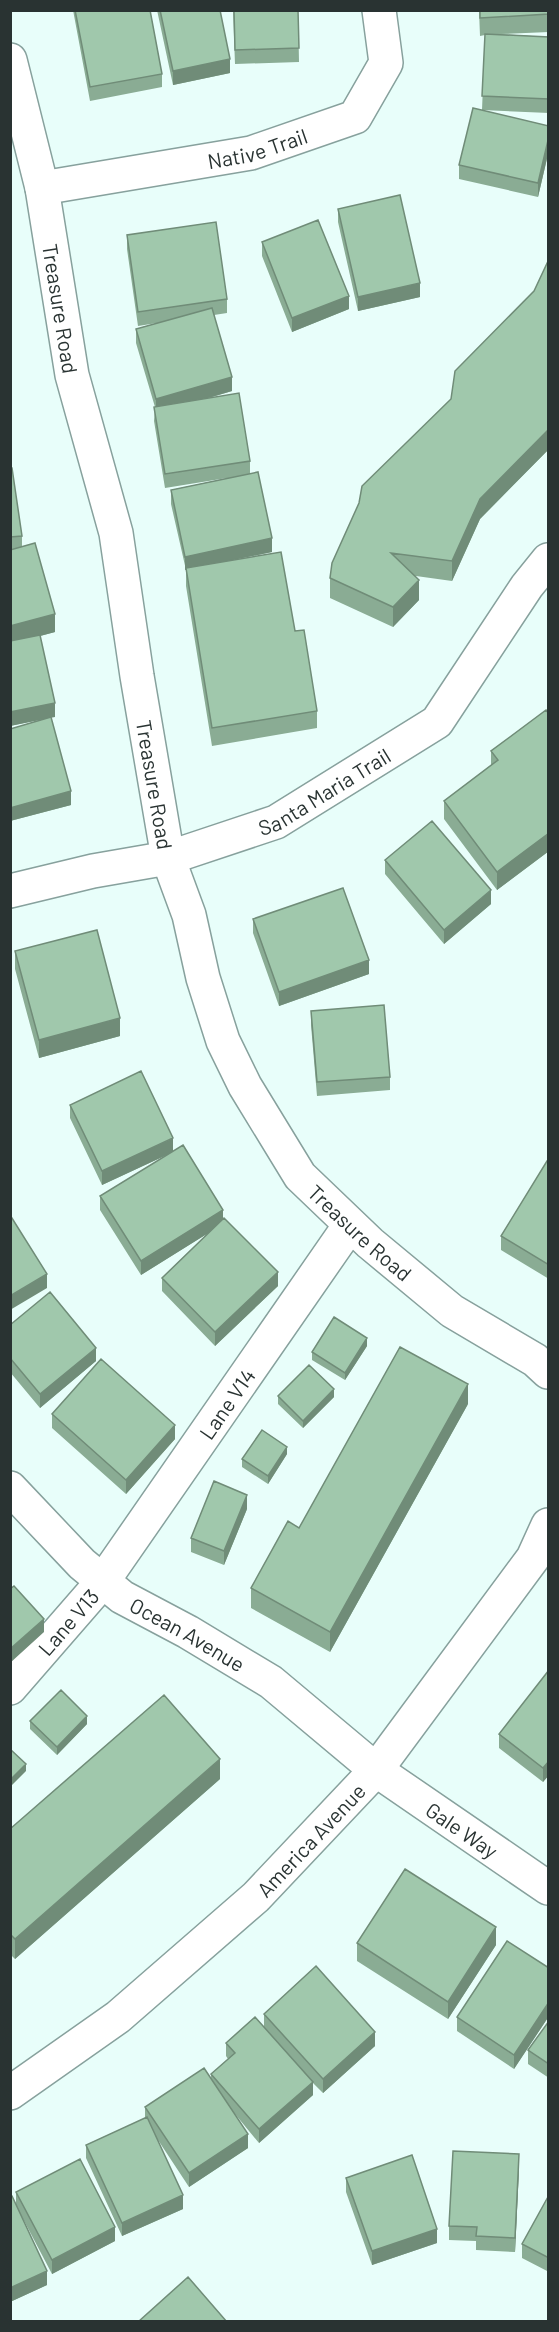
<svg xmlns="http://www.w3.org/2000/svg" width="559" height="2332" viewBox="0 0 559 2332" font-family="Barlow,sans-serif">
<rect width="100%" height="100%" fill="#e8fefa"/>
<g fill="none" stroke-linecap="round" stroke-linejoin="round">
<g stroke="#87a19d" stroke-width="36">
<g id="minor">
<path id="s1" d="M10 60 42 188 72 375 116 533 137 676 168 858 189 915 203 978 223 1041 245 1086 300 1176 370 1243 452 1311 535 1360 548 1372"/>
<path id="s2" d="M42 188 251 153 355 117 386 63 379 10"/>
<path id="s3" d="M10 891 93 871 168 858 276 822 437 722 527 586 548 560"/>
<path id="s4" d="M10 1488 82 1564 122 1597 188 1632 271 1682 376 1770 548 1888"/>
<path id="s5" d="M10 1688 103 1581 350 1225"/>
<path id="s6" d="M10 2093 118 2017 256 1897 376 1770 533 1558 548 1525"/>
</g>
</g>
<use href="#minor" stroke="#fff" stroke-width="33"/>
</g>
<path fill="#8aac94" d="M73 10H150L162 74V87L90 101Z
M157 10H220L230 73 173 85Z
M233 10H298L299 62 235 64Z
M479 10H549V32L501 34 549 37V113L482 110 485 35 480 36Z
M549 126V150L538 197 459 179V165Z
M338 209 420 297 358 311 338 222Z
M127 235 227 299V313L214 315 232 391 206 399 250 461V474L272 552 233 560 295 631 317 711V728L212 746 186 586V570L171 504V490L227 478 165 488 154 421 155 407 136 343V329L157 323 138 326 127 249Z
M262 242 349 309 292 332 262 256Z
M549 259V449L480 519 452 581 416 576 419 600 393 627 330 598V578L451 399 534 291Z
M10 468 22 536V547L55 632 40 636 55 717H51L71 805 10 821V729L47 718 10 726Z
M549 714V851L497 890 444 819V801L491 765V751Z
M385 860 491 904 444 944 385 874Z
M253 919 369 974 279 1006 253 933Z
M15 951 120 1036 39 1058 15 969Z
M311 1011 390 1077V1090L317 1096 311 1025Z
M70 1105 173 1152 223 1219 278 1286 215 1346 162 1291V1278L208 1233 141 1275 100 1210V1196L171 1153 102 1185 70 1118Z
M549 1162V1279L501 1250V1236Z
M10 1325 96 1361 40 1408 10 1372Z
M367 1346 345 1380 312 1360V1352Z
M278 1396 334 1397 303 1428 278 1404Z
M468 1404 330 1652 251 1608V1588L299 1528Z
M52 1414 175 1439 126 1494 52 1428Z
M287 1454 268 1484 242 1467V1459Z
M247 1509 224 1565 191 1552V1538Z
M549 1670V1775L543 1782 499 1748V1734Z
M30 1721 87 1724 57 1755 30 1729Z
M220 1779 15 1959 10 1954V1829Z
M357 1943 496 1945 448 2019 357 1961Z
M549 1968V2016L514 2069 457 2031V2017Z
M264 2014 375 2046 323 2093 313 2083V2095L259 2143 235 2114 248 2148 189 2187 158 2140 183 2209 122 2236 86 2158V2145L145 2118V2107L211 2079V2074L228 2059 226 2056V2043L264 2026Z
M549 2021V2078L528 2064V2050Z
M519 2168 515 2252 476 2250V2241L449 2240V2226Z
M346 2178 437 2243 372 2265 346 2192Z
M16 2192 115 2241 52 2274 21 2215 47 2285 10 2302V2196L16 2205Z
M549 2195V2272L522 2258V2244Z"/>
<path fill="#708c78" d="M230 59V73L173 85V71Z
M549 136V150L538 197V183Z
M420 283V297L358 311V297Z
M349 296V309L292 332V318Z
M232 377V391L156 413V399Z
M549 429V449L480 519 452 581V561L480 499Z
M272 538V552L185 570V557Z
M419 580V600L393 627V607Z
M55 614V632L10 644V626Z
M55 703V717L10 726V712Z
M71 791V805L10 821V808Z
M549 833V851L497 890V872Z
M491 890V904L444 944V930Z
M369 960V974L279 1006V992Z
M120 1018V1036L39 1058V1040Z
M173 1138V1152L102 1185V1171Z
M223 1210V1224L141 1275V1261Z
M278 1272V1286L215 1346V1332Z
M47 1274V1288L10 1310V1296Z
M367 1338V1346L345 1380V1373Z
M96 1348V1361L40 1408V1394Z
M468 1384V1404L330 1652V1632Z
M334 1389V1397L303 1428V1421Z
M175 1425V1439L126 1494V1480Z
M287 1447V1454L268 1484V1476Z
M247 1495V1509L224 1565V1551Z
M44 1619V1632L10 1663V1649Z
M87 1716V1724L57 1755V1747Z
M220 1759V1779L15 1959V1939Z
M549 1761V1775L543 1782V1768Z
M26 1764V1771L10 1787V1780Z
M496 1927V1945L448 2019V2002Z
M549 2002V2016L514 2069V2055Z
M375 2032V2046L323 2093V2079Z
M313 2082V2095L259 2143V2129Z
M248 2134V2148L189 2187V2173Z
M519 2154V2168L515 2252V2238Z
M183 2195V2209L122 2236V2223Z
M115 2227V2241L52 2274V2260Z
M437 2229V2243L372 2265V2251Z
M47 2271V2285L10 2302V2288Z"/>
<path fill="#a0c8ac" stroke="#708c78" stroke-width="1.5" d="M75 10H150L162 74 90 87Z
M160 10H220L230 59 173 71Z
M234 10H298L299 48 235 50Z
M480 10H549V14L480 18Z
M485 34 549 37V99L482 96Z
M473 108 549 126V136L538 183 459 165Z
M400 195 420 283 358 297 338 209Z
M318 220 349 296 292 318 262 242Z
M216 222 227 299 138 312 127 235Z
M549 259V429L480 499 452 561 391 553 419 580 393 607 330 578 332 563 359 503 362 486 451 399 455 371 534 291Z
M212 308 232 377 156 399 136 329Z
M239 393 250 461 165 474 154 407Z
M10 468H12L22 536 10 537Z
M258 472 272 538 185 557 171 490Z
M35 543 55 614 10 626V550Z
M281 552 295 631 304 630 317 711 212 728 186 568Z
M40 635 55 703 10 712V641Z
M546 710 549 714V833L497 872 444 801 498 760 491 751Z
M51 717 71 791 10 808V729Z
M432 821 491 890 444 930 385 860Z
M343 888 369 960 279 992 253 919Z
M97 930 120 1018 39 1040 15 951Z
M384 1005 390 1077 317 1082 311 1011Z
M141 1071 173 1138 102 1171 70 1105Z
M183 1145 223 1210 141 1261 100 1196Z
M547 1161 549 1162V1265L501 1236Z
M10 1215 47 1274 10 1296Z
M224 1218 278 1272 215 1332 162 1278Z
M50 1292 96 1348 40 1394 10 1358V1325Z
M334 1317 367 1338 345 1373 312 1352Z
M400 1347 468 1384 330 1632 251 1588 288 1521 299 1528Z
M101 1359 175 1425 126 1480 52 1414Z
M309 1365 334 1389 303 1421 278 1396Z
M262 1430 287 1447 268 1476 242 1459Z
M214 1481 247 1495 224 1551 191 1538Z
M14 1586 44 1619 10 1649V1589Z
M549 1670V1761L543 1768 499 1734Z
M61 1690 87 1716 57 1747 30 1721Z
M164 1695 220 1759 15 1939 10 1934V1829Z
M10 1749 26 1764 10 1780Z
M405 1869 496 1927 448 2002 357 1943Z
M507 1941 549 1968V2002L514 2055 457 2017Z
M316 1966 375 2032 323 2079 264 2014Z
M255 2017 313 2082 259 2129 211 2074 235 2053 226 2043Z
M549 2021V2064L528 2050Z
M204 2068 248 2134 189 2173 145 2107Z
M147 2117 183 2195 122 2223 86 2145Z
M453 2151 519 2154 515 2238 476 2236 477 2227 449 2226Z
M412 2155 437 2229 372 2251 346 2178Z
M80 2159 115 2227 52 2260 16 2192Z
M549 2195V2258L522 2244Z
M10 2196H12L47 2271 10 2288Z
M188 2277 227 2322H138Z"/>
<g text-anchor="middle" dominant-baseline="central" stroke-width="5" stroke-linejoin="round" paint-order="stroke">
<g font-size="21" fill="#293332" stroke="#fff">
<text stroke="none"><textPath href="#s2" startOffset="219">Native Trail</textPath></text>
<text stroke="none"><textPath href="#s1" startOffset="254">Treasure Road</textPath></text>
<text stroke="none"><textPath href="#s1" startOffset="740">Treasure Road</textPath></text>
<text stroke="none"><textPath href="#s3" startOffset="332">Santa Maria Trail</textPath></text>
<text stroke="none"><textPath href="#s1" startOffset="1244">Treasure Road</textPath></text>
<text stroke="none"><textPath href="#s5" startOffset="358">Lane V14</textPath></text>
<text stroke="none"><textPath href="#s5" startOffset="88">Lane V13</textPath></text>
<text stroke="none"><textPath href="#s4" startOffset="232">Ocean Avenue</textPath></text>
<text stroke="none"><textPath href="#s4" startOffset="570">Gale Way</textPath></text>
<text stroke="none"><textPath href="#s6" startOffset="394">America Avenue</textPath></text>
</g>
</g>
<rect width="559" height="2332" fill="none" stroke="#293332" stroke-width="24"/>
</svg>
